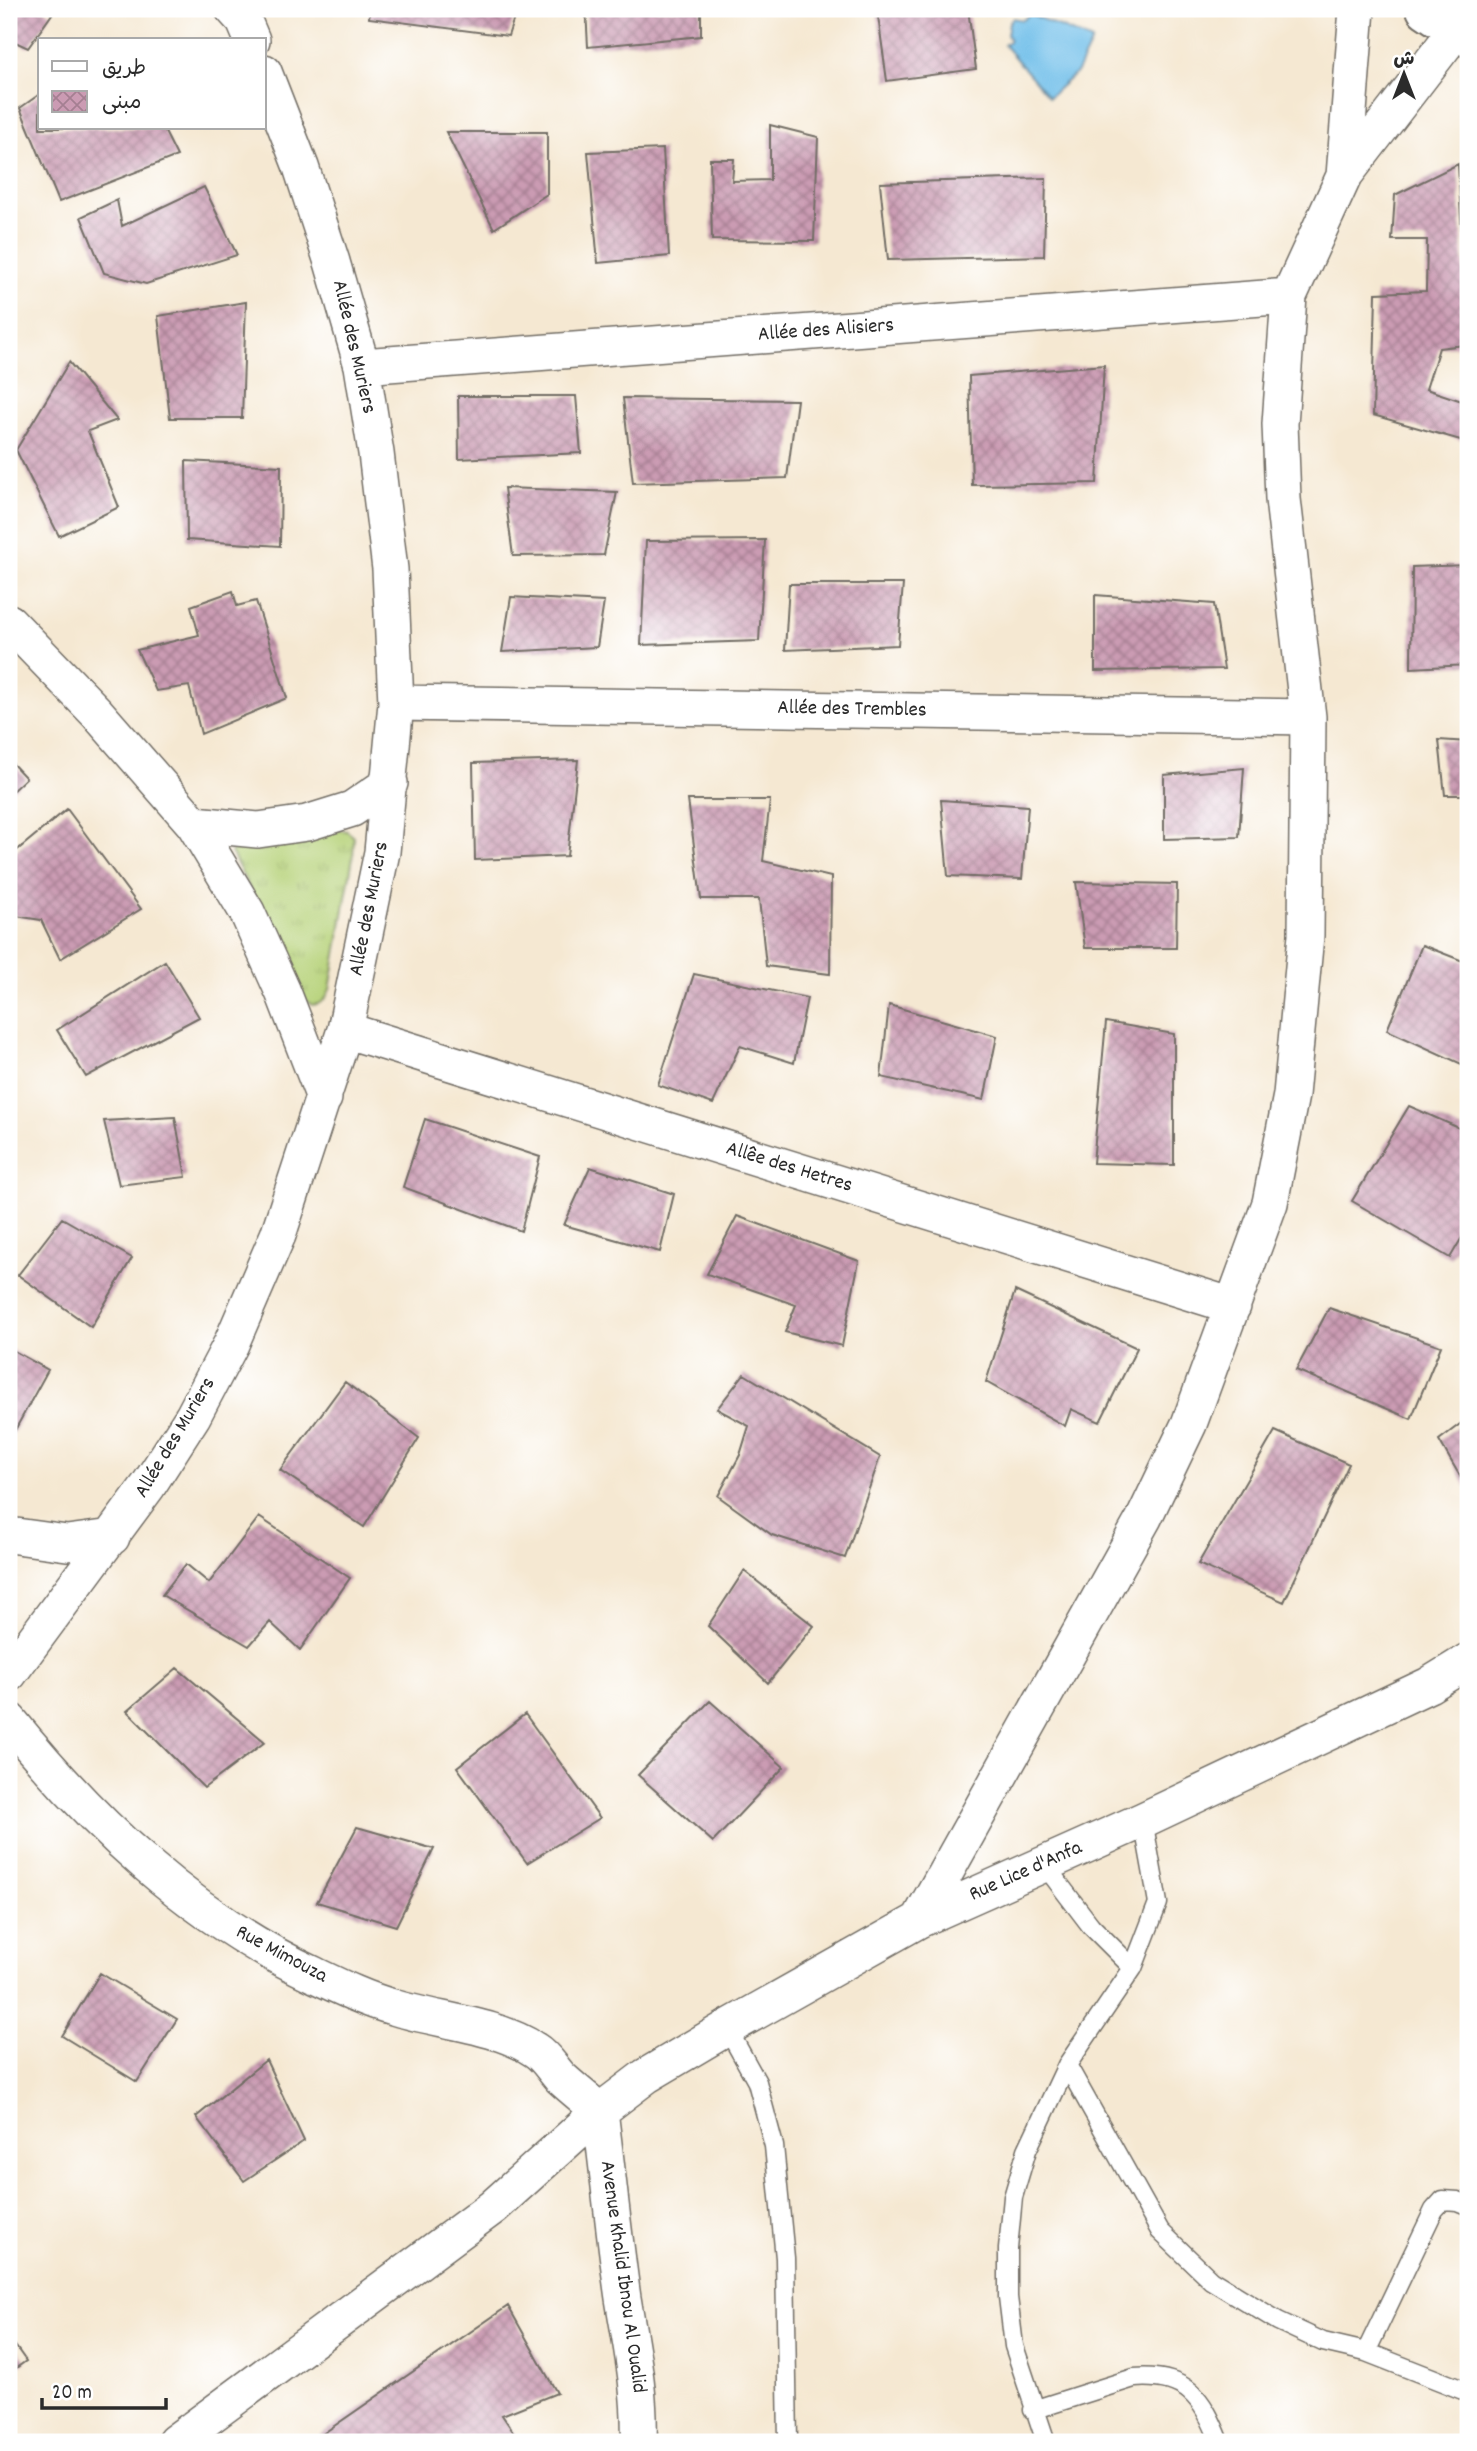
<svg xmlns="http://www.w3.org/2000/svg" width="1477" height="2451" viewBox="0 0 1477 2451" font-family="Dekko,'Playpen Sans Arabic',sans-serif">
<defs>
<pattern id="grass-tufts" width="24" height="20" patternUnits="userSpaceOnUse" patternTransform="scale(1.75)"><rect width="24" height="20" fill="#b5d177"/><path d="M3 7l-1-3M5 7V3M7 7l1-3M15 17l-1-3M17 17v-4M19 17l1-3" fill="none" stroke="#9cb467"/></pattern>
<pattern id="building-cross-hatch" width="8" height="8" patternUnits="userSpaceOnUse" patternTransform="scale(1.75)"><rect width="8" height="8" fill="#cb9bb3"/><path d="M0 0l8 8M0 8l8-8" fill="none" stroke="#a57f92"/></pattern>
</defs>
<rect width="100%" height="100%" fill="#fff"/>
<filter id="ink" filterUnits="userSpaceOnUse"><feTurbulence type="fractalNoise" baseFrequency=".0143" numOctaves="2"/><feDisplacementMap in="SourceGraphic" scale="14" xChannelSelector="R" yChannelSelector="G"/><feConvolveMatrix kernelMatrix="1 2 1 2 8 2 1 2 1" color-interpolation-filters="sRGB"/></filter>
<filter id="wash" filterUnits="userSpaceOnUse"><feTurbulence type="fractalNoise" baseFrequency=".00686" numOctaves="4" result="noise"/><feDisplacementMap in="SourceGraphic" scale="28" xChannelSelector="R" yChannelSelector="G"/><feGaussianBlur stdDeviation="1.57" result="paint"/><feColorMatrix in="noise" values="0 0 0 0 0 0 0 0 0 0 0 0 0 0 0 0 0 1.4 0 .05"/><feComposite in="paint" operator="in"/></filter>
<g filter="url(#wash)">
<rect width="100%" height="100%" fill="#f5e8d2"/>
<path fill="url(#grass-tufts)" stroke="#707e51" stroke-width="2" d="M339 830 347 831 354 837 353 857 330 989C326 999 323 1004 312 1005L306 1000 231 852 234 848 244 846Z"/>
<path fill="#6ebee9" stroke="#4c748a" stroke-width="2" d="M1030 14 1092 41 1077 72 1049 97 1004 45 1010 40 1007 35 1009 22 1013 18 1023 20Z"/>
<g id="blocks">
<path fill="url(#building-cross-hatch)" d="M9 9H44L52 14 28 48 9 39Z
M370 9H517L508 36 369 18Z
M586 9H701V36L588 47Z
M877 9H968L976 69 887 81Z
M40 94V128H163L177 156 59 202 20 108Z
M770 125 818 137 814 241 712 240 710 159H734L732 181 770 180Z
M446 132H547V194L494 229Z
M663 149 669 256 598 263 588 152Z
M1458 164 1465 290 1464 345 1439 348 1426 389 1468 403V431L1464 441 1373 415 1376 293 1426 291 1427 240H1392L1395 195Z
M1046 178 1044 256 888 260 880 183Z
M204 187 237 255 146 284 104 273 81 217 117 200 122 226Z
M246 302 242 418H170L158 316Z
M69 362 117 420 88 431 119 507 59 536 16 450Z
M1104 365 1097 483 972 485 969 376Z
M458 396H576L581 453 459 459Z
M623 398 797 400 787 478 633 483Z
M186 461 281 466 280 546 187 540Z
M504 488 617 492 604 555 513 556Z
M765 540 759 641 641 645 646 541Z
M1468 565V665L1411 668 1412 567Z
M789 584H903L898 645 785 650Z
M233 591 237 606 256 601 287 698 201 734 189 686 156 691 137 650 199 635 191 606Z
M1095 595 1214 604 1224 669 1095 671Z
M511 597 604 602 597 647 502 652Z
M1439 740 1468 742V795H1445Z
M9 760 26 778 9 794Z
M578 760 567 856 475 860 473 763Z
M1244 768 1239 837 1164 839V775Z
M688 800H770L763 861 831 877 830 974 766 966 759 899H701Z
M941 800 1028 806 1022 879 948 876Z
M67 809 141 909 60 959 41 920 9 915V857Z
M1076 882 1177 884 1176 948H1085Z
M1422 945 1468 963V1067L1387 1030Z
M165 961 199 1017 86 1077 57 1030Z
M694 974 807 998 794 1063 740 1046 713 1104 658 1085Z
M889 1005 997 1036 984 1100 881 1077Z
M1106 1022 1174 1034V1165L1093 1163Z
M1409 1106 1468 1132V1227L1450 1258 1352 1201Z
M175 1117 186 1177 119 1185 104 1121Z
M425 1119 540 1157 521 1231 403 1187Z
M590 1167 674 1194 660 1252 564 1225Z
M737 1216 859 1261 842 1346 785 1332 796 1305 707 1274Z
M62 1218 132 1258 91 1327 18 1275Z
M1015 1291 1137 1348 1100 1422 1071 1409 1065 1426 986 1382Z
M1329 1308 1441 1346 1411 1419 1296 1370Z
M9 1348 48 1370 9 1441Z
M744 1374 880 1457 845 1558 772 1535 718 1496 740 1455 749 1426 717 1409Z
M345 1382 419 1438 364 1527 280 1470Z
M1468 1418V1490L1439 1440Z
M1275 1431 1349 1464 1284 1602 1198 1564Z
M259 1517 350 1578 300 1650 270 1622 249 1646 162 1595 186 1564 209 1583Z
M744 1571 814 1626 768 1683 708 1626Z
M177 1668 265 1742 204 1788 127 1711Z
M710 1701 784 1767 713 1842 638 1775Z
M525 1714 600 1818 527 1863 457 1767Z
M357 1827 434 1849 396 1926 317 1902Z
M100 1973 177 2019 137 2082 62 2036Z
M266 2060 304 2141 244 2181 196 2117Z
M508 2306 557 2393 502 2415 518 2439 514 2442H311Z
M9 2337 26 2361 9 2373Z"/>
</g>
</g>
<g filter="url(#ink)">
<use href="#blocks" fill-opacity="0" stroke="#726d65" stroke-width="2"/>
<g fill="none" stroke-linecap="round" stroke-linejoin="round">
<g stroke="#726d65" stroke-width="21">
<path id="lane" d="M1043 1863 1091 1926 1133 1968
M727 2028 757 2082 774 2146 785 2258 788 2442
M1067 2065 1160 2231 1211 2280 1278 2321 1323 2342 1366 2352 1468 2392
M1366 2352 1434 2210 1443 2200 1458 2201 1468 2205
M1033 2410 1134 2378C1187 2374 1202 2397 1220 2442
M1046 2442 1014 2346 1008 2297V2249L1013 2197 1027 2150 1067 2065 1133 1968 1158 1903 1143 1820"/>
</g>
<g stroke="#726d65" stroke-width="38">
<path id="street" d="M233 9 244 21 252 40
M1344 176 1357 9
M362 366 1289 296
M9 622 97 713 194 824 247 912 283 992 324 1098
M396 703 1308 717
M194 824 258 830 307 823 352 809 390 783
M345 1030 1233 1306
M9 1535 67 1543 112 1537
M9 1674 148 1486 193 1416 231 1344 278 1235 345 1030 382 852 396 703 390 569 376 453 362 366 332 262 301 167 264 72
M9 1720C93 1824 192 1918 315 1975 340 1987 367 2000 393 2007 437 2021 496 2024 535 2050 545 2056 552 2068 560 2077 573 2089 587 2100 600 2111
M919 1920 1144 1518 1189 1424 1270 1203 1291 1095 1306 935 1308 717 1283 499 1280 424 1289 296 1344 176 1457 29
M600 2111C608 2174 614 2236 623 2298 631 2347 641 2392 639 2442
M175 2442 493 2207 600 2111 646 2076 727 2028 919 1920 1143 1820 1429 1685 1468 1661"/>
</g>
<g stroke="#726d65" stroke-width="42">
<path id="secondary" d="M1426 9 1468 37"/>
</g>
<use href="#lane" stroke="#fff" stroke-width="18"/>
<use href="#street" stroke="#fff" stroke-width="35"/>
<use href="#secondary" stroke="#fff" stroke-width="38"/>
</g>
</g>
<g text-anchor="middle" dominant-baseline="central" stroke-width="6" stroke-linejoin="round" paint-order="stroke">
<g font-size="21" fill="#2b2b2b" stroke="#fff">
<text transform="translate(826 331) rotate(-4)">Allée des Alisiers</text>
<text transform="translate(353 347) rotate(77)">Allée des Muriers</text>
<text transform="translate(852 710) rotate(1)">Allée des Trembles</text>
<text transform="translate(370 909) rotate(-79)">Allée des Muriers</text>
<text transform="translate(789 1168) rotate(17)">Allêe des Hetres</text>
<text transform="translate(176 1438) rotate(-59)">Allée des Muriers</text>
<text transform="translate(1026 1872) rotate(-24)">Rue Lice d'Anfa</text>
<text transform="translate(281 1955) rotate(28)">Rue Mimouza</text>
<text transform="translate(622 2277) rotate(82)">Avenue Khalid Ibnou Al Oualid</text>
</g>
</g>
<rect width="1477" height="2451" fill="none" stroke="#fff" stroke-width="35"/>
<rect x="38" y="38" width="228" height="91" fill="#ffffff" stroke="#aaaaaa" stroke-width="2"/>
<rect x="52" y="61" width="35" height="10" fill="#ffffff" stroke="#aaaaaa" stroke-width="2"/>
<text x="102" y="74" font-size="21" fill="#2b2b2b">طريق</text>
<rect x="52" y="91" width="35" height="21" fill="url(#building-cross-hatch)" stroke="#aaaaaa" stroke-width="2"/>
<text x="102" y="108" font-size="21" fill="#2b2b2b">مبنى</text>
<g transform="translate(1404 74)" stroke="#ffffff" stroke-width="5" paint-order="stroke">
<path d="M0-5L12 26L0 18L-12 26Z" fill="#2b2b2b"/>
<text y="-10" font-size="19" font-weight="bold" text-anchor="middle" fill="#2b2b2b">ش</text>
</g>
<path d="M42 2398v10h124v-10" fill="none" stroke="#2b2b2b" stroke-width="3.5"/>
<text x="52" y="2398" font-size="21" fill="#2b2b2b" stroke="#ffffff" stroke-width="5" paint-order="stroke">20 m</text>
</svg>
